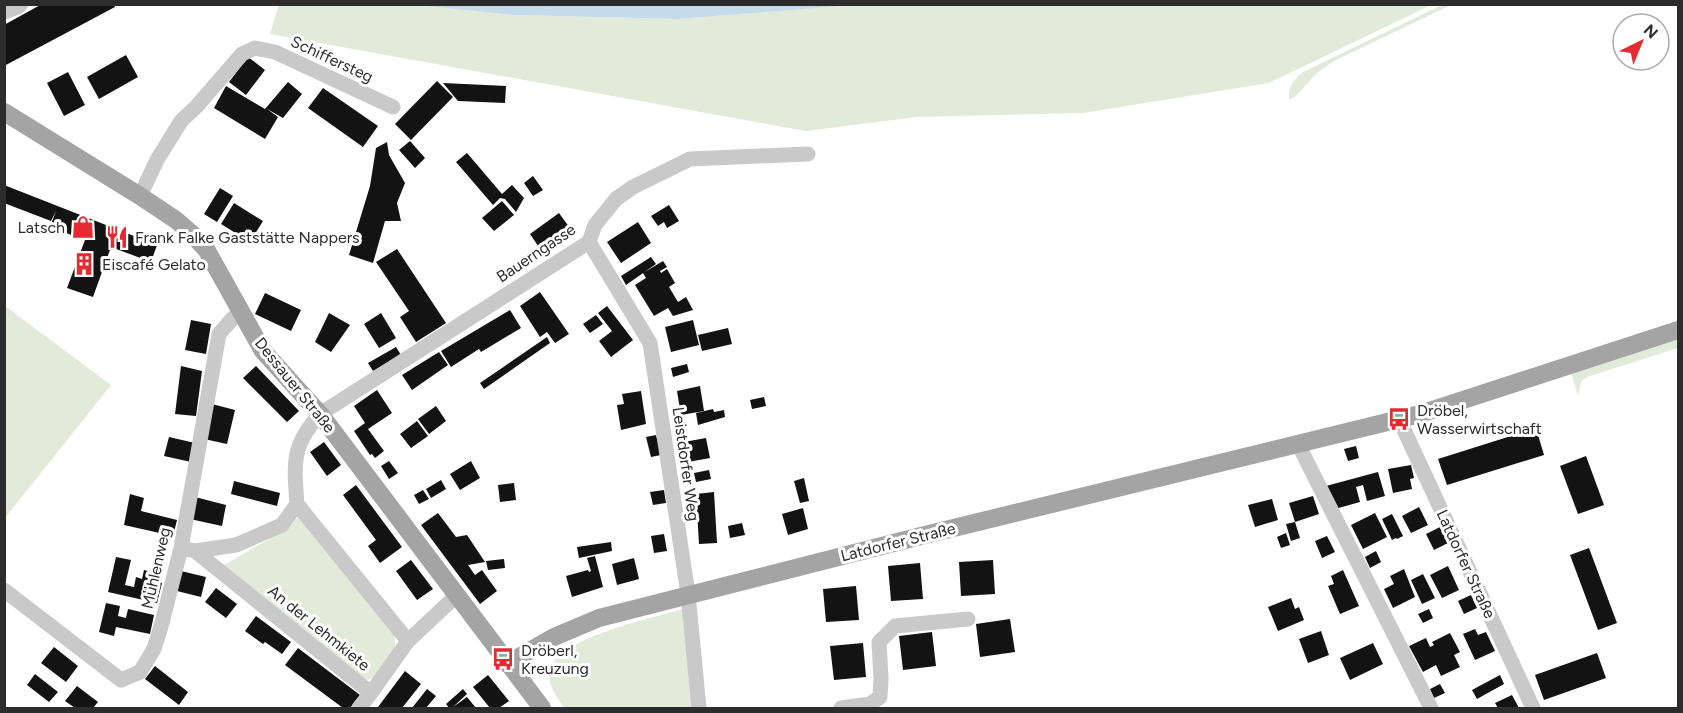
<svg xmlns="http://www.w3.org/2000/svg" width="1683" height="713" viewBox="0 0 1683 713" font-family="Figtree,sans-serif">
<rect width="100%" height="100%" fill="#fff"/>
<path fill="#e2ead9" d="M279 4H418L513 15 678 19 852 4 1431 5 1269 83 1083 113 917 117 806 131 270 34Z
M1442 5H1451L1334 61 1317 73 1296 96 1289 100C1288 86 1293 81 1303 72Z
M5 306 111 385 5 518H4Z
M1678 338V348L1587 377 1581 382 1578 396 1571 373Z
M299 515 384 619C387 624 392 629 394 635 400 653 381 681 362 680L224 565 290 527Z
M683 609 693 708H564C557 697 546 684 550 670 559 637 653 618 683 609Z"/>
<path fill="#c4dbeb" d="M418 5H852L678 19 513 15Z"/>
<path fill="#131313" d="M42 4H114L115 7 4 66V25Z
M126 55 138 77 99 99 87 77Z
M248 57 265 70 246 95 229 82Z
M68 72 85 105 64 116 47 83Z
M437 81 453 97 411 140 395 124Z
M288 82 302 94 283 118 267 109 278 117 265 139 214 108 226 86 265 109Z
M443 83 506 86 505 103 458 101Z
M323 88 378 126 363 147 308 108Z
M410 141 425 158 415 168 399 150Z
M387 142 389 155 405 183 397 203 401 221H385L373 263 349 255 370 186 376 148Z
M467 153 502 194 512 185 524 198 516 212 505 199 500 198 493 205 456 162Z
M533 176 543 190 533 196 524 183Z
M4 185 157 245 151 262 111 247 93 297 67 288 85 240 50 227 56 211 51 221 4 203Z
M220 188 233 196 217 222 204 214Z
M502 201 514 215 494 231 482 218Z
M234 203 263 221 250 242 221 224Z
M669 205 679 221 667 228 664 222 658 226 651 216Z
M559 213 575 235 545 256 530 234Z
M638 222 651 243 621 263 607 242Z
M397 249 446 323 416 342 400 317 409 311 376 262Z
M651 257 656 264 626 285 621 276Z
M663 261 667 267 660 271 661 273 667 269 675 283 669 287 678 302 686 297 693 310 673 316 668 308 654 316 635 285 646 278 643 273Z
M540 292 569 334 555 343 547 332 540 337 520 306Z
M265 293 301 310 291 331 255 314Z
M607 306 633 340 611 357 599 341 612 331 598 313Z
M510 310 521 328 481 352 479 349 451 367 441 351Z
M329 313 350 325 331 352 315 342Z
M381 313 396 338 379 348 364 324Z
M596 315 603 324 590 333 583 324Z
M191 320 211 324 206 354 185 350Z
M693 320 699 345 671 352 665 327Z
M728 328 732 344 702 351 698 335Z
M547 337 550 343 484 389 480 383Z
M396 347 401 355 373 371 368 363Z
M439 352 448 365 412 390 402 375Z
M687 364 689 372 673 377 671 368Z
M181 366 202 371 196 416 175 414Z
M256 366 299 411 287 422 243 378Z
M700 386 704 411 681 415 677 391Z
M377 390 392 413 368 429 384 451 375 458 372 454 370 455 354 431 365 423 354 406Z
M641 391 646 424 621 430 617 405 624 404 622 394Z
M764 397 766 406 752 409 750 400Z
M212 404 235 410 227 444 204 439Z
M436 406 446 421 429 434 418 419Z
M713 409 714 412 724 410 725 417 698 425 696 413Z
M417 421 428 436 411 448 400 434Z
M1536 428 1544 455 1447 485 1438 459Z
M656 435 661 455 651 457 646 437Z
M169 437 195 443 191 462 164 456Z
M706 438 710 458 688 462 684 442Z
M324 442 341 465 327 476 310 452Z
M1356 446 1359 458 1348 461 1344 449Z
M1586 456 1604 505 1578 514 1560 466Z
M389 461 398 473 389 479 381 466Z
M471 461 480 478 460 490 450 474Z
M1411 465 1414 478 1410 479 1412 489 1393 493 1388 469Z
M709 470 711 479 696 482 694 473Z
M1378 472 1385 496 1367 501 1363 485 1356 487 1360 502 1335 509 1326 486Z
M804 478 809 501 800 503 794 481Z
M441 480 446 489 431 498 426 489Z
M234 481 280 493 277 506 231 494Z
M514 483 516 500 500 502 498 485Z
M356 485 402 547 380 563 368 546 376 540 343 495Z
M423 490 429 499 419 504 414 495Z
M664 490 666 503 653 505 650 492Z
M714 492 717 543 699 544 696 494Z
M130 494 144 498 141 511 177 520 173 536 124 525Z
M1313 496 1319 514 1295 522 1289 503Z
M195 497 226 505 222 526 190 519Z
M1272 499 1278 520 1255 527 1248 505Z
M1419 507 1428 525 1411 533 1402 516Z
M803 508 808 529 788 535 782 514Z
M438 513 456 537 467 535 485 562 468 565 475 575 482 570 497 591 480 604 421 525Z
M1375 513 1387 537 1363 549 1351 525Z
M1392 514 1403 536 1397 539 1396 538 1392 540 1382 519Z
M1295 522 1300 538 1291 541 1286 524Z
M742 523 745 535 730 538 728 526Z
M1440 527 1448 543 1434 550 1426 534Z
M1286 533 1290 545 1281 548 1277 537Z
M664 534 667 551 654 553 651 536Z
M1327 536 1335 552 1322 558 1315 541Z
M611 542 612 551 579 558 577 547Z
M1589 548 1617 623 1598 630 1570 555Z
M1376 551 1381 562 1370 568 1365 557Z
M595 556 603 587 572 597 566 576 588 570 589 572 591 571 587 558Z
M116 557 131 560 125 585 134 587 136 577 142 579 144 570 155 573 153 581 162 583 157 603 108 592Z
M634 558 639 579 617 585 612 564Z
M504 559 505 568 488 570 486 561Z
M411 560 433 589 417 600 396 571Z
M993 560 995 594 961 596 959 562Z
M920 563 923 599 891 601 888 566Z
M1448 566 1459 590 1442 598 1430 575Z
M1404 569 1415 597 1393 608 1384 589 1394 584 1390 576Z
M1343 570 1359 606 1340 614 1328 586 1334 584 1331 576Z
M181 571 206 577 201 597 177 591Z
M1423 574 1435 598 1422 604 1411 580Z
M856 586 859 620 826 622 823 589Z
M216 588 237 604 226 618 205 602Z
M1471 595 1477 608 1464 614 1458 601Z
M1291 598 1295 609 1299 607 1304 620 1278 631 1268 607Z
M106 603 120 606 118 616 126 618 128 609 154 615 150 634 116 627 114 636 99 632Z
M1429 609 1433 618 1423 623 1418 614Z
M256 616 291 642 282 654 265 642 263 644 245 631Z
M1010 619 1015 652 980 657 976 624Z
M1475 629 1478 635 1486 632 1495 651 1475 660 1463 634Z
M1321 631 1329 655 1308 663 1299 639Z
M932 632 936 666 903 670 899 636Z
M1450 633 1460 652 1454 655 1460 667 1441 676 1436 665 1423 672 1409 646 1426 638 1430 647 1434 645 1432 642Z
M863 643 866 677 834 680 830 646Z
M1373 643 1383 664 1350 680 1340 658Z
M54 647 78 666 66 682 41 663Z
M298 648 360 695 350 708H343L285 665Z
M1597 653 1606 678 1544 700 1535 675Z
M155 666 188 692 179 705 145 679Z
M405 671 421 684 402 708H380L378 707Z
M35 674 58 692 49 702 27 685Z
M488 675 509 701 499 708H490L473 687Z
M1500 675 1504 684 1477 699 1472 690Z
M1440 684 1445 693 1434 698 1430 689Z
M77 686 98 702 93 708H75L65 701Z
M427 689 436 696 426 708H412Z
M463 689 467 694 453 707 467 697 476 708H449L446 704Z
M1512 695 1519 708H1498L1495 703Z"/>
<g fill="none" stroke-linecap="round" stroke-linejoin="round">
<path stroke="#c9c9c9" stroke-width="15" d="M4 12 18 7 21 4
M140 196 157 160 181 121 196 107 242 54 255 48 275 52 393 107
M589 242 650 343 688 594 699 708
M1399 419 1533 708
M1298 444 1431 708
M297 504C294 464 291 446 320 414L589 242 595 225 616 199 633 187 690 159 808 154
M181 548 195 551 371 693 408 641 297 504 282 525 236 545 195 551
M4 590 121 680 140 672 154 649 162 623 181 548 219 334 233 318 241 314
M408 641 456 596
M359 708 371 693
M841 708 870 704 880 697 881 679 879 642 895 626 968 619"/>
<path stroke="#a4a4a4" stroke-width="18" d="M4 112 140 196 176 220 191 233 206 249 263 351 320 414 542 708
M507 664 554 637 599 618 925 535 1420 414 1678 330"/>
</g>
<defs>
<g id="shop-bare" transform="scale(1.8)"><path d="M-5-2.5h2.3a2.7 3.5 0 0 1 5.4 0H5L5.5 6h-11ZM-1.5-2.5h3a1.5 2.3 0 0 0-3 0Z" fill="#e72a32" stroke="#fff" stroke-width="2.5" paint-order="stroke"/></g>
<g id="restaurant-bare" transform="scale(1.8)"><path d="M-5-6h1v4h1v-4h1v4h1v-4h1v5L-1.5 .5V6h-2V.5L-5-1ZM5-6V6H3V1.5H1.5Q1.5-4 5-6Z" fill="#e72a32" stroke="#fff" stroke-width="2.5" paint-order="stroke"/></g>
<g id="building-bare" transform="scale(1.8)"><path d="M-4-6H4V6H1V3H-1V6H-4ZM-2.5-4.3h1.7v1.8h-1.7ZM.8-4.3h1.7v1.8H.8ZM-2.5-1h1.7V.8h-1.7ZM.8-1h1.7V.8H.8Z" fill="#e72a32" stroke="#fff" stroke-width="2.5" paint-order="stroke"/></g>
<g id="bus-bare" transform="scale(1.8)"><path d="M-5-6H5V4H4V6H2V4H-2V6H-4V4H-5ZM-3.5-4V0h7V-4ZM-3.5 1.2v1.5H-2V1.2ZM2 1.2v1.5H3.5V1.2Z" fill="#e72a32" stroke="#fff" stroke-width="2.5" paint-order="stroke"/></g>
</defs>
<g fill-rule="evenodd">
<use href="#shop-bare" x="83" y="227"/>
<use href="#restaurant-bare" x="117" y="237"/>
<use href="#building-bare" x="84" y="264"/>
<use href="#bus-bare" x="1399" y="419"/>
<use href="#bus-bare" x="503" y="659"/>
</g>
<g text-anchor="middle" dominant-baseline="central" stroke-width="6" stroke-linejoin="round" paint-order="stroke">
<g font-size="16" fill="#2c2c2c" stroke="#fff">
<text transform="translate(332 59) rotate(25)">Schiffersteg</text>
<text transform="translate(536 253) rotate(-34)">Bauerngasse</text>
<text transform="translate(295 385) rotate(51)">Dessauer Straße</text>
<text transform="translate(686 464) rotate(82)">Leistdorfer Weg</text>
<text transform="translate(898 542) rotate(-14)">Latdorfer Straße</text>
<text transform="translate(1466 564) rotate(65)">Latdorfer Straße</text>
<text transform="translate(156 568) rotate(-77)">Mühlenweg</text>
<text transform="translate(319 628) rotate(39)">An der Lehmkiete</text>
</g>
<g font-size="16" fill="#2c2c2c" stroke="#fff" text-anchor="start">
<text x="65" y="227" text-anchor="end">Latsch</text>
<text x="135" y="237">Frank Falke Gaststätte Nappers</text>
<text x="102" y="264">Eiscafé Gelato</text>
<text x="1417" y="410">Dröbel,<tspan x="1417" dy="18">Wasserwirtschaft</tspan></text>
<text x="521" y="650">Dröberl,<tspan x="521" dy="18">Kreuzung</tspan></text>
</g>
</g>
<rect width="1683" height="713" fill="none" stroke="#2c2c2c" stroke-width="12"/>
<g transform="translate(1641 42) rotate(43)"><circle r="28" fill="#ffffff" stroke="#ababab" stroke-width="1.5"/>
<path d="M0-4.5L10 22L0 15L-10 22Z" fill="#e72a32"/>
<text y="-9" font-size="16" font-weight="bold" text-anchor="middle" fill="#2c2c2c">N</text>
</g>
</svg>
